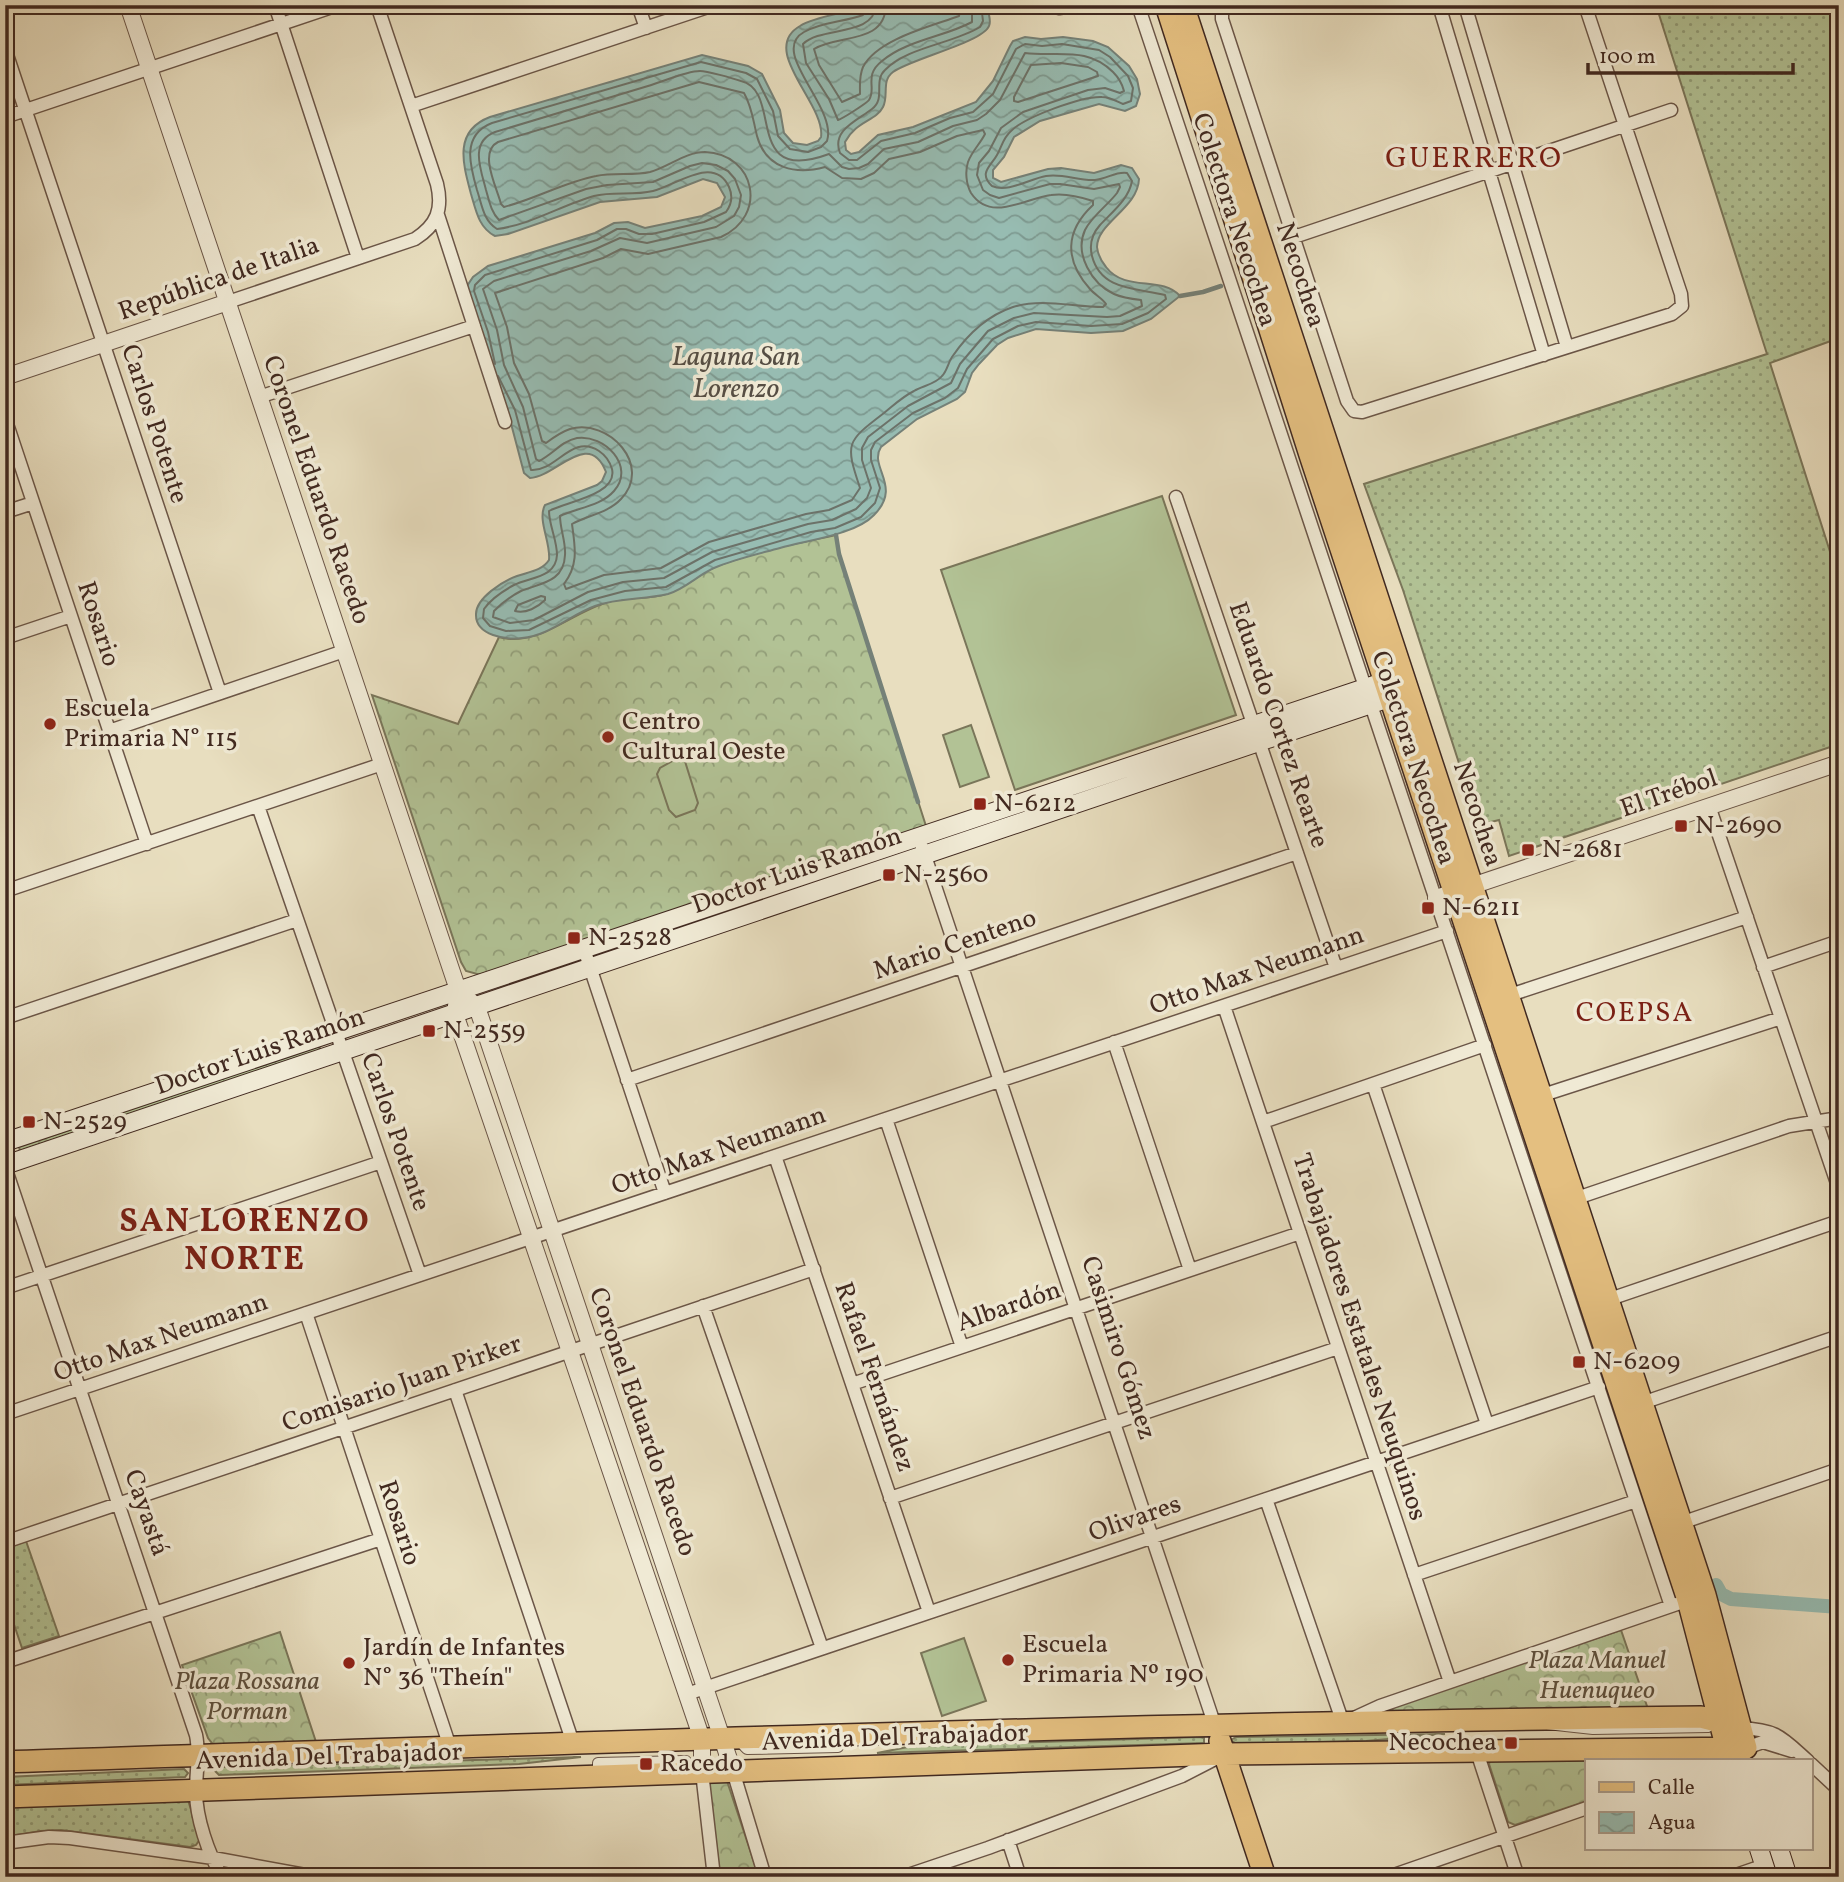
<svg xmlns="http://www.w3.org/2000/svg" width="1844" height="1882" viewBox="0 0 1844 1882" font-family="Vollkorn,serif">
<defs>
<pattern id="grass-dots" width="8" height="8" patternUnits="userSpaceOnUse" patternTransform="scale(1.75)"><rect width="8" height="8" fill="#b2c295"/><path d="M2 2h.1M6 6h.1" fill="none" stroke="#929e79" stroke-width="1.8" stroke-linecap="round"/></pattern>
<pattern id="forest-crowns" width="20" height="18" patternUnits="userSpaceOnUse" patternTransform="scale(1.75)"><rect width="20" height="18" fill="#b2c295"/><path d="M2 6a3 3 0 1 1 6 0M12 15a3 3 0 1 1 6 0" fill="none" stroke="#929e79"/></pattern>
<pattern id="water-waves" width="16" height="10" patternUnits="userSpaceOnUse" patternTransform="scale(1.75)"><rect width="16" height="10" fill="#97bcb2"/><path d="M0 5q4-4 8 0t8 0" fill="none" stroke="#7d9990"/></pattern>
</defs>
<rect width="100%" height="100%" fill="#e8debf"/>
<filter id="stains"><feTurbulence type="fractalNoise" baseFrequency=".00286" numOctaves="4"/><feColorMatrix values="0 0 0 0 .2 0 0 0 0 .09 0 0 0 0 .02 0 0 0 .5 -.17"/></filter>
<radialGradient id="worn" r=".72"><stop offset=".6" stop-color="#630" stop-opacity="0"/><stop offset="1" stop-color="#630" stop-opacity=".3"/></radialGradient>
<path fill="url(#grass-dots)" stroke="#7a765a" stroke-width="2" d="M1656 5H1839V338L1770 363 1839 580V744L1509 856 1499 820 1479 825 1403 590 1364 484 1767 354Z
M26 1541 59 1636 22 1648 5 1598V1549Z
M1445 1734 1366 1741 1236 1744 1231 1740 1236 1737Z
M1200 1737 1204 1738V1743L877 1753 913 1746Z
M581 1757 519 1764 219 1775 215 1771 216 1768 223 1767Z
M184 1769 188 1773 185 1777 5 1785V1777Z
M188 1800 200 1839 196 1845 190 1847 61 1830 41 1831 5 1837V1802Z"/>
<path fill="url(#forest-crowns)" stroke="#7a765a" stroke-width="2" d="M836 535 839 554 926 826 481 975 466 971 461 962 372 695 458 724 499 637C537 648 572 612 608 602 627 596 647 600 666 594 684 589 700 573 717 566 755 552 797 543 836 535Z
M319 1046 321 1051 20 1151 19 1147Z
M1621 1630 1649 1712 1393 1713 1392 1710 1395 1706Z
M280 1632 317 1745 215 1747 208 1738 182 1665Z
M1709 1758 1705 1761H1587V1801L1515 1825 1508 1822 1489 1764 1490 1761Z
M727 1781 759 1877H720L709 1782Z"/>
<path fill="#b2c295" stroke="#7a765a" stroke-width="2" d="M1162 496 1236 715 1015 790 941 570Z
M971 725 989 777 960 787 943 735Z
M683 755 698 803 695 810 676 817 669 810 657 774 660 768Z
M964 1638 986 1701 942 1716 921 1653Z"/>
<path fill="url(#water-waves)" stroke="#758178" stroke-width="2" d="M868 5H988C987 12 992 20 989 26 983 42 911 59 893 72 881 81 889 95 883 107 876 121 856 121 845 142L846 150 851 154 859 152 878 135 913 127 976 102 993 81 1010 46 1013 41 1025 37 1041 39 1063 37 1093 41 1108 47 1129 66 1137 79 1140 94 1136 106 1125 111 1099 104 1040 121 1014 137 1004 157 993 170V178L1001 182 1048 169 1061 168 1094 173 1121 165 1132 168 1139 179C1138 208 1097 223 1097 247 1098 255 1101 261 1106 267 1126 293 1161 275 1180 296L1151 319 1123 331 1091 333 1036 329 1008 338 997 345 979 364 972 373 965 392 957 399 917 419 881 447C868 467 903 486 874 515 855 535 807 540 780 548 758 554 735 559 714 568 698 575 685 589 668 594 643 600 619 597 595 606 570 615 549 636 522 638 507 640 475 636 476 614 476 598 503 581 517 576 528 572 542 571 549 560 551 542 537 520 545 505L597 485 602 481 606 472C589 428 556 477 530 478L524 473 508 412 467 286 473 277 488 266 595 233 614 223 628 222 645 228 702 216 721 207 725 197 717 183 703 179 657 197 600 202 508 234 495 236C479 228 476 211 471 194 463 164 453 131 490 117L702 55 748 66 762 74 780 110 784 133 793 143 807 145 818 141 821 137C826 104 758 50 800 26 816 16 848 13 868 5Z"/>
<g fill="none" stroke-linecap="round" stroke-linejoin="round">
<path stroke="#6c7269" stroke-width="2" d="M876 5C874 37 821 26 803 44L806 63 829 99 838 120C842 119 867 103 869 100 877 88 863 76 882 61 907 40 944 37 972 22V5
M886 5C885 45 838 34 814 49L819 65 842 102 860 94C860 85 859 76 863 67 877 39 932 26 959 16L961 5
M1025 53C1058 57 1087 46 1113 72 1119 78 1122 83 1124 91L1120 93 1105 88 1088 90 1023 112 1001 128 989 151 979 163 977 175 983 190 990 195 999 198 1050 184H1060L1094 189 1119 184 1120 187 1117 193C1108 205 1092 216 1085 230 1074 254 1092 284 1114 294 1123 298 1132 299 1141 300L1142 306 1120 316 1107 317 1034 313 1014 318 988 331 960 364 951 383 908 406 868 437 862 448V460L871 488 867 498 856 509 832 520 808 524 712 552 664 578 623 582 588 592 534 620 510 623 493 617 494 611C502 603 511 596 521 591 541 583 564 582 565 555 566 542 560 529 560 516 577 508 601 506 614 491 636 466 604 434 577 438 562 441 553 454 539 461L536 459 523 407 504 365 497 330 483 289 494 281 591 251 620 238 647 243 716 227 734 216 739 207 741 195 735 179 728 171 716 165 702 163 690 166 653 182 607 185 586 189 499 220C491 212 489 200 486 190 481 170 469 142 495 132 546 117 597 101 648 86 662 82 686 71 700 71 707 71 732 78 741 81 784 91 742 186 829 154L842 167 849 169 859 168 868 164 884 149 918 142 953 126 977 120 986 114 1000 100Z
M1061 63 1088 67 1097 72 1098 76 1018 102 1014 101V97L1031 65Z
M699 82 744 93C752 107 753 120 757 136 766 169 796 175 825 167L842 178 861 179 874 173 889 159 920 152 957 136 983 130 985 134C980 144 972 151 968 162 965 171 966 184 971 193 991 223 1025 198 1051 195 1064 193 1081 197 1093 201V205C1065 231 1064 260 1090 289 1095 295 1102 298 1106 304L1103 307C1073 307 1042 298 1013 307 986 316 967 335 952 357 948 363 947 371 942 376 936 384 922 386 914 391 902 397 894 405 884 413 846 442 845 443 860 488L852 500 829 510 806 514 709 542 661 568 604 575 566 589 564 584C579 564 575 547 572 524 588 515 608 513 621 499 653 466 609 418 570 429 561 432 554 437 546 443L542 441 529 394 514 363 507 327 495 293 603 258 621 249 648 254 721 237C768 216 756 154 705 152 685 152 669 167 650 172 633 176 614 172 596 176 565 182 535 199 504 207L501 204C497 188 478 152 498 142Z
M495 364 488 332 474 291 475 285 485 275 597 240 617 229H626L639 234H652L704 222 726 212C732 204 733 196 729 187 714 154 675 186 653 191 633 196 613 191 594 196 562 205 530 225 497 229 483 220 482 205 477 190 470 166 461 135 492 123L701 62 746 73 757 79 773 111 778 136 790 149 808 152 821 147 827 141C838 107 768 52 804 32 821 22 844 22 863 15L867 5
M498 376 515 410 531 470C556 472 572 433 599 451 605 455 610 462 612 469 618 495 565 502 549 511 549 525 557 540 557 555 556 578 530 577 514 585 503 591 491 599 484 609L483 618 490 626 506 631 529 630 591 600 625 591 666 587 715 560 811 532 835 528 861 517 875 503 880 488 871 460V450L875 442 913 413 945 398 958 388 967 369 993 339 1018 326 1036 322 1091 326 1122 324 1148 313 1166 299 1165 295C1137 288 1101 291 1092 256 1089 244 1092 234 1100 225 1112 212 1129 199 1132 181L1127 173C1116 171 1107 179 1095 180 1078 181 1063 173 1046 176 1029 179 1008 193 992 186 978 173 991 166 997 155 1002 146 1003 138 1011 131 1025 117 1082 96 1102 97 1110 97 1116 101 1123 104L1131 101 1133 88 1128 76 1110 57 1099 50 1062 44 1042 46 1025 44 1016 49 993 94 973 112 950 118 915 133 881 141 857 160H849L840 153C831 130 858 120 872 109 886 99 873 81 885 70 907 47 952 44 980 27L983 21 981 5
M541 596 545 597V600C538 607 526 614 515 611L518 605Z"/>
<path stroke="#758178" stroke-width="4.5" d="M1180 296 1203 292 1221 286
M836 535 839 554 918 802"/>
<path stroke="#97bcb2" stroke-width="14" d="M1716 1585 1721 1594 1731 1599 1839 1607"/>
<g stroke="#6b5648" stroke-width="12">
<path id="pedestrian" d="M1702 1723 1707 1724 1708 1727 1593 1729 1547 1724Z
M838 1741V1747L747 1749 744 1746 747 1743Z
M686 1761 688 1764 685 1767 598 1769V1763Z"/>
</g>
<g stroke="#6b5648" stroke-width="15">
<path id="minor" d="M275 5 358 258
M638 5 646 28
M1046 5 1059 8 1080 5
M1138 5 1671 1606
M1224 5 1222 11V19L1347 401 1354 411 1362 412 1672 314 1682 306 1681 294 1585 5
M1439 5 1544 355
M1465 5 1567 347
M5 49 220 693
M411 106 714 5
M5 117 338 5
M438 215 505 422
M1294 237 1671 110
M228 302 415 239C437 225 443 209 437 184L377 5
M259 397 474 326
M5 418 147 844
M1176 497 1336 968
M5 512 33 503
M5 638 71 616
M109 731 344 651
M258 806 420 1275
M1709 806 1839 1189
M922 847 1215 1726
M5 891 382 764
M584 949 665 1193
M1763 967 1839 941
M1507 996 1747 917
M1224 1006 1450 1682
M5 1018 297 920
M1114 1042 1190 1270
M627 1080 1297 853
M1373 1084 1487 1424
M1540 1096 1781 1018
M886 1119 962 1347
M1263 1122 1485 1045
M775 1156 929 1612
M5 1167 196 1735C200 1754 196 1772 196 1791 196 1818 208 1853 222 1877
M1574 1199 1789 1126 1839 1118
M5 1288 381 1162
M1607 1300 1839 1221
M703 1306 822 1648
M306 1313 450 1747
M852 1384 1300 1233
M455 1390 573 1743
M1642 1403 1839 1336
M5 1414 1447 931
M890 1498 1338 1348
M1266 1499 1343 1723 1380 1706 1680 1603
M1681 1523 1839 1469
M5 1542 814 1269
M1414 1575 1636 1501
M5 1662 381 1539
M687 1694 1599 1387
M1740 1728C1778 1730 1781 1737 1808 1761
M1746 1748 1763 1742 1792 1751
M1477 1752 1518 1877
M1723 1761 1731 1759
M1811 1764 1839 1790
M733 1771 765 1877
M702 1772 714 1877
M1008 1840 1020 1877
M5 1843 49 1837 70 1838 213 1858 316 1877
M902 1877 988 1848 1182 1776 1217 1758
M1388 1877 1587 1808
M1730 1877 1765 1865"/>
</g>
<g stroke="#6b5648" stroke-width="18">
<path id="tertiary" d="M128 5 458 990 455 1014 702 1739V1772
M5 377 228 302
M1436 898 1839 763
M468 999 477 1007 733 1771"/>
</g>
<g stroke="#412920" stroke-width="20">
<path id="secondary" d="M5 1142 1395 678
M5 1165 1401 694
M1759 1849 1768 1877
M1779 1849 1788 1877"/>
</g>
<g stroke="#412920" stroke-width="24">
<path id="primary" d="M1166 5 1311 458 1688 1600 1727 1749
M1220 1741 1265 1877
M5 1762C571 1743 1136 1723 1701 1717L1732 1725
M5 1797 1224 1754 1746 1748 1705 1595 1183 5"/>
</g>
<use href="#pedestrian" stroke="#f0ead5" stroke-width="10"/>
<use href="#minor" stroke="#f0ead5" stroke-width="12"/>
<use href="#tertiary" stroke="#f0ead5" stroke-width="16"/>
<use href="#secondary" stroke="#f0ead5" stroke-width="18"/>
<use href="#primary" stroke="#e4bf80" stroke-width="21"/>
</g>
<g fill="#8f2418" stroke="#f0ead5" stroke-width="2.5">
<circle cx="50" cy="724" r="7"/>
<circle cx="608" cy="737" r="7"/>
<rect x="973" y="797" width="14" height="14" rx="3.5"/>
<rect x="1674" y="819" width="14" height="14" rx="3.5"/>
<rect x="1521" y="843" width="14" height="14" rx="3.5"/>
<rect x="882" y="868" width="14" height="14" rx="3.5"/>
<rect x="1421" y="901" width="14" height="14" rx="3.5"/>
<rect x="567" y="931" width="14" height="14" rx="3.5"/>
<rect x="422" y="1024" width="14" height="14" rx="3.5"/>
<rect x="22" y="1115" width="14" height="14" rx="3.5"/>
<rect x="1572" y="1355" width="14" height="14" rx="3.5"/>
<circle cx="1008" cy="1660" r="7"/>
<circle cx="349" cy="1663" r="7"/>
<rect x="1504" y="1736" width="14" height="14" rx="3.5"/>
<rect x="639" y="1757" width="14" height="14" rx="3.5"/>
</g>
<g text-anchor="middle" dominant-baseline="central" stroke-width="7" stroke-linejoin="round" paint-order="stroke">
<g font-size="26" fill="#412920" stroke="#f0ead5">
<text transform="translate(1234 220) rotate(72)">Colectora Necochea</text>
<text transform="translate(1300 275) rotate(72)">Necochea</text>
<text transform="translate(219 279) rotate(-19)">República de Italia</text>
<text transform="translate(154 424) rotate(72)">Carlos Potente</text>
<text transform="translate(316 490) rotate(71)">Coronel Eduardo Racedo</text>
<text transform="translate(98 624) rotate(72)">Rosario</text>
<text transform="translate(1278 725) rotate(71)">Eduardo Cortez Rearte</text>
<text transform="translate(1413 758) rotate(72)">Colectora Necochea</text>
<text transform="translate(1669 794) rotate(-19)">El Trébol</text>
<text transform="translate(1477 814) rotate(72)">Necochea</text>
<text transform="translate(797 871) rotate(-19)">Doctor Luis Ramón</text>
<text transform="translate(955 945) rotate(-19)">Mario Centeno</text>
<text transform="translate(1257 971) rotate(-19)">Otto Max Neumann</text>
<text transform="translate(260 1052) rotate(-19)">Doctor Luis Ramón</text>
<text transform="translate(395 1132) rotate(71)">Carlos Potente</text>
<text transform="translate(719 1151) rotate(-19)">Otto Max Neumann</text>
<text transform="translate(1009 1307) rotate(-19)">Albardón</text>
<text transform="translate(1359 1337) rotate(72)">Trabajadores Estatales Neuquinos</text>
<text transform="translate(161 1338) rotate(-19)">Otto Max Neumann</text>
<text transform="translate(1118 1348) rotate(72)">Casimiro Gómez</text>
<text transform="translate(874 1377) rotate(71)">Rafael Fernández</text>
<text transform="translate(402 1384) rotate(-19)">Comisario Juan Pirker</text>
<text transform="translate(642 1422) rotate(71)">Coronel Eduardo Racedo</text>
<text transform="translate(146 1513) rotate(71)">Cayastá</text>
<text transform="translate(1135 1519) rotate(-19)">Olivares</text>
<text transform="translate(399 1523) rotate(72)">Rosario</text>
<text transform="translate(895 1738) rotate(-2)">Avenida Del Trabajador</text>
<text transform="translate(329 1757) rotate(-2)">Avenida Del Trabajador</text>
</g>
<g font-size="26" fill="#412920" stroke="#f0ead5" text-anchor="start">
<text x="64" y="709">Escuela<tspan x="64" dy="30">Primaria N° 115</tspan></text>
<text x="622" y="722">Centro<tspan x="622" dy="30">Cultural Oeste</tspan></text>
<text x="994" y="804">N-6212</text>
<text x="1695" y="826">N-2690</text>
<text x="1542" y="850">N-2681</text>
<text x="903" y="875">N-2560</text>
<text x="1442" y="908">N-6211</text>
<text x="588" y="938">N-2528</text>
<text x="443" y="1031">N-2559</text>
<text x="43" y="1122">N-2529</text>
<text x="1593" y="1362">N-6209</text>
<text x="1022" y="1645">Escuela<tspan x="1022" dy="30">Primaria Nº 190</tspan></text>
<text x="363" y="1648">Jardín de Infantes<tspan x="363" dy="30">N° 36 "Theín"</tspan></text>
<text x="1497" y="1743" text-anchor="end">Necochea</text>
<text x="660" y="1764">Racedo</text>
</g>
<g font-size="26" font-style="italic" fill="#5d4f3d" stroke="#f0ead5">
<text x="1597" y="1661">Plaza Manuel<tspan x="1597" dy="30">Huenuqueo</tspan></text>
<text x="247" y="1682">Plaza Rossana<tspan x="247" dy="30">Porman</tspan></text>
</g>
<g font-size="28" font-style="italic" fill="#564e44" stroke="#f0ead5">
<text x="736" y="357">Laguna San<tspan x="736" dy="32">Lorenzo</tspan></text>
</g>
<g font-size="28" letter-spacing="2" fill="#7a1f14" stroke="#f0ead5">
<text x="1635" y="1013">COEPSA</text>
</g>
<g font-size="30" letter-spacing="2" fill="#7a1f14" stroke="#f0ead5">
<text x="1474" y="159">GUERRERO</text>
</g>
<g font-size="33" font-weight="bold" letter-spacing="2" fill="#7a1f14" stroke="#f0ead5">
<text x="245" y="1223">SAN LORENZO<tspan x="245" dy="38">NORTE</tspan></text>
</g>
</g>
<rect width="1844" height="1882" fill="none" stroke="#e8debf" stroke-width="28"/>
<rect x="7" y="7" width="1830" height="1868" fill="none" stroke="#412920" stroke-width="3.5"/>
<rect x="14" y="14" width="1816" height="1854" fill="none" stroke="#412920" stroke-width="2"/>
<rect x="1585" y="1759" width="228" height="91" fill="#f0ead5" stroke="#aa9d8d" stroke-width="2"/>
<rect x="1599" y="1782" width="35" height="10" fill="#e4bf80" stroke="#aa9d8d" stroke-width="2"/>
<text x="1648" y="1794" font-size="21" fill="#412920">Calle</text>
<rect x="1599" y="1812" width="35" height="21" fill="url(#water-waves)" stroke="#aa9d8d" stroke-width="2"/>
<text x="1648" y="1829" font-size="21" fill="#412920">Agua</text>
<path d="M1588 63v10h205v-10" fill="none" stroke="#412920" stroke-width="3.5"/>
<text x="1599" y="63" font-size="21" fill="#412920" stroke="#f0ead5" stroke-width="5" paint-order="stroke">100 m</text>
<rect width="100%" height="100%" filter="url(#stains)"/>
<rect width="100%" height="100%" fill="url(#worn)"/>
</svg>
